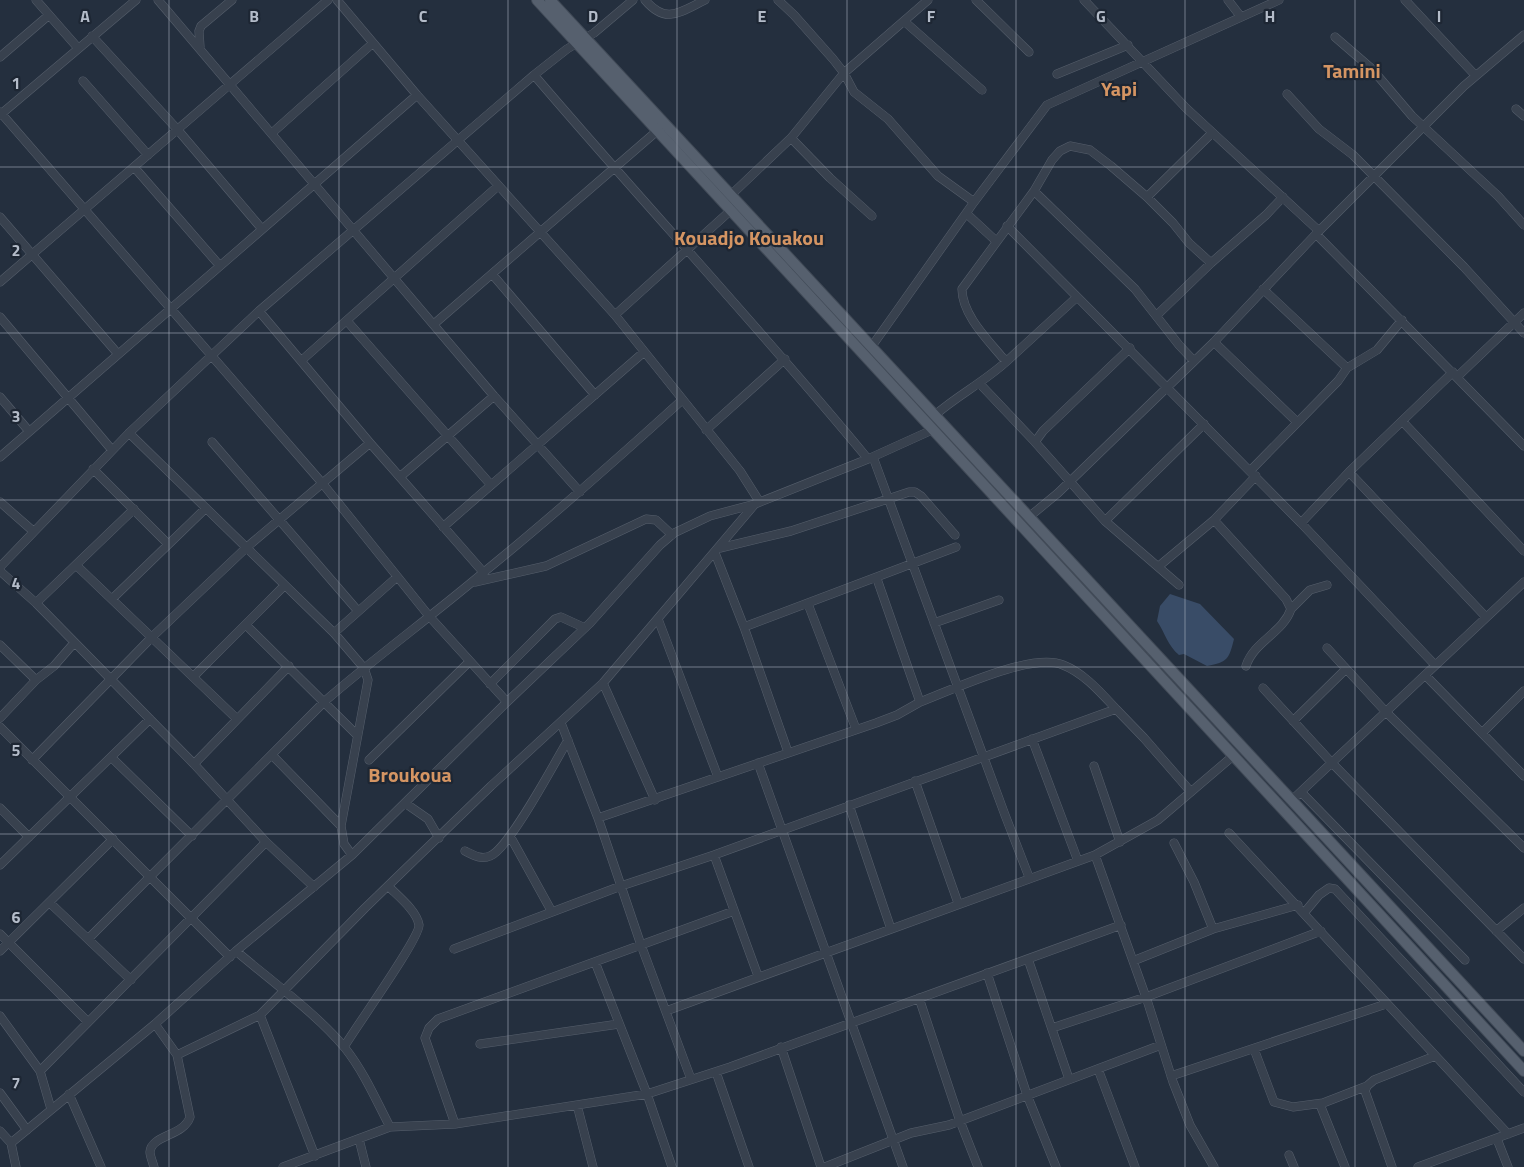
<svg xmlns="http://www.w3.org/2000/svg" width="1524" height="1167" viewBox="0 0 1524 1167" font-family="'Titillium Web',sans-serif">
<rect width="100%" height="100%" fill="#242f3e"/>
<path fill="#394c67" d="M1170 594 1200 604 1234 639C1229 659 1228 662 1207 666L1184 654 1179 655C1168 646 1165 633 1157 621L1160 606Z"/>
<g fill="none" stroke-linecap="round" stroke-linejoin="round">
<g stroke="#565f6c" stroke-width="9">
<path id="minor" d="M36 0 78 48
M158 0 494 396 580 492
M337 0 417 95 615 315 740 471 759 501
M645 0C666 25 680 12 705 0
M778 0 794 15 833 59 844 73 854 92 888 119 938 176 974 202
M976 0 1029 52
M1084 0 1186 108 1319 231
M1228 0 1241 17
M1405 0 1475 75
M904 21 982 90
M92 36 177 129 262 229
M1335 37 1372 69 1412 116 1498 196 1524 225
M200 47 199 31 201 26 232 0
M0 57 49 15
M1057 74 1128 45
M534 75C644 204 760 328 868 459
M83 81 148 155
M1287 94 1319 129 1353 155 1464 267 1524 333
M1516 109 1524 116
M0 112 323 484 429 616 507 702
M0 115 136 0
M272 133 373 43
M791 138 830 178 872 216
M134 167 220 266
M1034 191 1135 289 1179 345 1194 361
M732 194 791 138 844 73 928 0
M1147 197 1212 133
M967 214 996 241
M0 217 118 354
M1007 226 1301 523
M1316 234 1524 446
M492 274 595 395
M0 282 328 0
M1263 289 1347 368
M259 311 370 443 484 573
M615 315 730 211
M1157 315 1211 263
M0 317 112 450
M347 321 491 485
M434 324 657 131
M1214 342 1297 422
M872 346 974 202 1047 105 1279 0
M1130 348 1043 431 1035 442 1105 521 1179 585
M302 360 498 186
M1007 361 1077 297
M1458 376 1524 313
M980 384 1035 442
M0 397 28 430
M935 415C958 395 984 382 1007 361L1002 357C987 339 962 314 962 289L1034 191 1052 160 1060 151 1070 146 1090 150 1111 166 1147 197 1173 223 1189 243 1211 263 1266 215 1283 197
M1403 422 1524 551
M706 430 785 359
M129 433 334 633 364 668 368 680 341 826 344 844 352 855
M212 442 358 611
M0 457 417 95
M873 457 1005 815 1029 877
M93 469 168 544
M1251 470 1338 381 1347 368 1377 350 1402 320
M1349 472 1485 616
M401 476 494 396
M0 502 33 531
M1029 517 1058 493 1214 342 1316 234 1464 86 1524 35
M1214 520 1286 599 1291 609C1283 633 1254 641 1246 666
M1105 521 1204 424
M443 527 644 352
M720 548 791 531 909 492H915L921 496 955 535
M715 553 744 627 788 752
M77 566 237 719
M1159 566 1214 520 1256 476
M0 567 129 433 259 311 534 75 567 49 594 33 633 0
M0 571 36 603 194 764 266 842 314 887
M475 582 546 566 646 519 656 520 672 535
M112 599 206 508
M36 603 134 509
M808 604 856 729
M1291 609 1310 590 1327 585
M658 619 718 777
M934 623 999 600
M246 625 356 734
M744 627 956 547
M334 633 397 577
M0 645 36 680 0 718
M1327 648 1386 712 1524 848
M1435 665 1301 523 1349 472 1453 372
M1425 675 1524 776
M193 677 284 586
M36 680 54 666 74 643
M603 683 655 800
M490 684 555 619 561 617 585 628
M1263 688 1332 763 1524 959
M920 702C952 690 1031 652 1063 665 1084 673 1101 693 1116 709
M1293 721 1346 669
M561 723 598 818 641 945 691 1079
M0 727 230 957
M1482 733 1524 691
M1032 739 1078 861
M272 755 341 826
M111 757 192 836
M32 760 152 637 247 547 370 443
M369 760 469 662
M758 763 903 1167
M194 764 289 666
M1094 766 1120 842
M915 781 958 903
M1301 792 1465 960
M1291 801 1524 582
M405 803 428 819 439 838
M849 805 891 929
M0 808 29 837
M598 818 876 723 897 715 920 702 877 579
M1229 833 1508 1134
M510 836 552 912
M1174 843 1194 882 1213 929 1298 905
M465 851C473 855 481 860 490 856 509 849 555 762 568 740
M714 855 758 976
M1095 855 1147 1000 1173 1082 1190 1125 1214 1167
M0 865 150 719
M50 903 131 980
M1304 913 1319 895 1329 888 1335 889 1524 1092
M1496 931 1524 908
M0 934 88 1022
M88 939 325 701C377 656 432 616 484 572 552 517 617 459 681 401
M454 949 621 886 714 855 1116 709 1144 738 1191 792
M0 951 113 839
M236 951C270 980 318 1015 345 1048 364 1072 376 1100 390 1127
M1028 959 1069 1079
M1133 961 1213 929
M595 962 647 1094 672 1167
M987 973 1027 1095 1056 1167
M919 998 960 1121 978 1167
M666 1011 1095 855 1158 820 1233 756
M260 1015 315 1156
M0 1016 40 1071 51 1109
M1052 1028 1146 997 1321 931
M480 1044 619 1024
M344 1047C355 1028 420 938 419 925 417 911 398 896 388 886
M781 1047 821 1167
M1254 1049 1274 1102 1293 1107 1323 1103
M177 1055 260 1015 365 908 491 786 603 683 755 504
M1098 1069 1135 1167
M40 1071 266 842
M716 1072 749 1167
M1171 1076 1386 1004
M0 1093 27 1130
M69 1094 101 1167
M577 1105 593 1167
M455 1124 425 1038 429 1028 438 1019 734 911
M0 1131 11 1143
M359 1139 366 1167
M1497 1139 1508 1167
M1289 1155 1294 1167
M16 1167 11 1143 155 1024 236 951 352 855 507 702 590 623 660 545 674 533 710 516 755 504 868 459 932 430
M154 1167C153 1163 150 1156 150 1152 151 1135 184 1136 190 1117L177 1055 155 1024
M283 1167 390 1127 455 1124 647 1094 730 1067 1121 925
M825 1167 911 1133 949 1125 1161 1045
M1345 1167 1321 1107 1323 1103 1367 1086
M1392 1167 1365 1091 1367 1086 1374 1080 1435 1056
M1418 1167 1524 1128"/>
</g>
<g stroke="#414a57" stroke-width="12">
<path id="major" d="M537 0 1524 1071
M550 0 1524 1051"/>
</g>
<use href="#minor" stroke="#38414e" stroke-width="8"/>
<use href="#major" stroke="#56606e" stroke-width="10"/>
</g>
<path fill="none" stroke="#b4bcc9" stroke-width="1" stroke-opacity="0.55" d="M169 0V1167M339 0V1167M508 0V1167M677 0V1167M847 0V1167M1016 0V1167M1185 0V1167M1355 0V1167M0 167H1524M0 333H1524M0 500H1524M0 667H1524M0 834H1524M0 1000H1524"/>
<g text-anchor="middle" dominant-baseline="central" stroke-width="4.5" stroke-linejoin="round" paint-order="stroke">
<g font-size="20" font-weight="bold" fill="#d59563" stroke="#1d2633">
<text x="1352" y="70">Tamini</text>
<text x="1119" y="88">Yapi</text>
<text x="749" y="237">Kouadjo Kouakou</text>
<text x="410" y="774">Broukoua</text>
</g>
</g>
<g font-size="16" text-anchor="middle" font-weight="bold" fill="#b4bcc9" stroke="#1d2633" stroke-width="4.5" stroke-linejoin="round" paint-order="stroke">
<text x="85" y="22">A</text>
<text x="254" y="22">B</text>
<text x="423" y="22">C</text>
<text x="593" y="22">D</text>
<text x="762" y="22">E</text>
<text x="931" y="22">F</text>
<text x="1101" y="22">G</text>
<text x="1270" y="22">H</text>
<text x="1439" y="22">I</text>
<text x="16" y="89">1</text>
<text x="16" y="256">2</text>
<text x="16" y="422">3</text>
<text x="16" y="589">4</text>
<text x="16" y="756">5</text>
<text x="16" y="923">6</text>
<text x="16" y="1089">7</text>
</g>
</svg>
